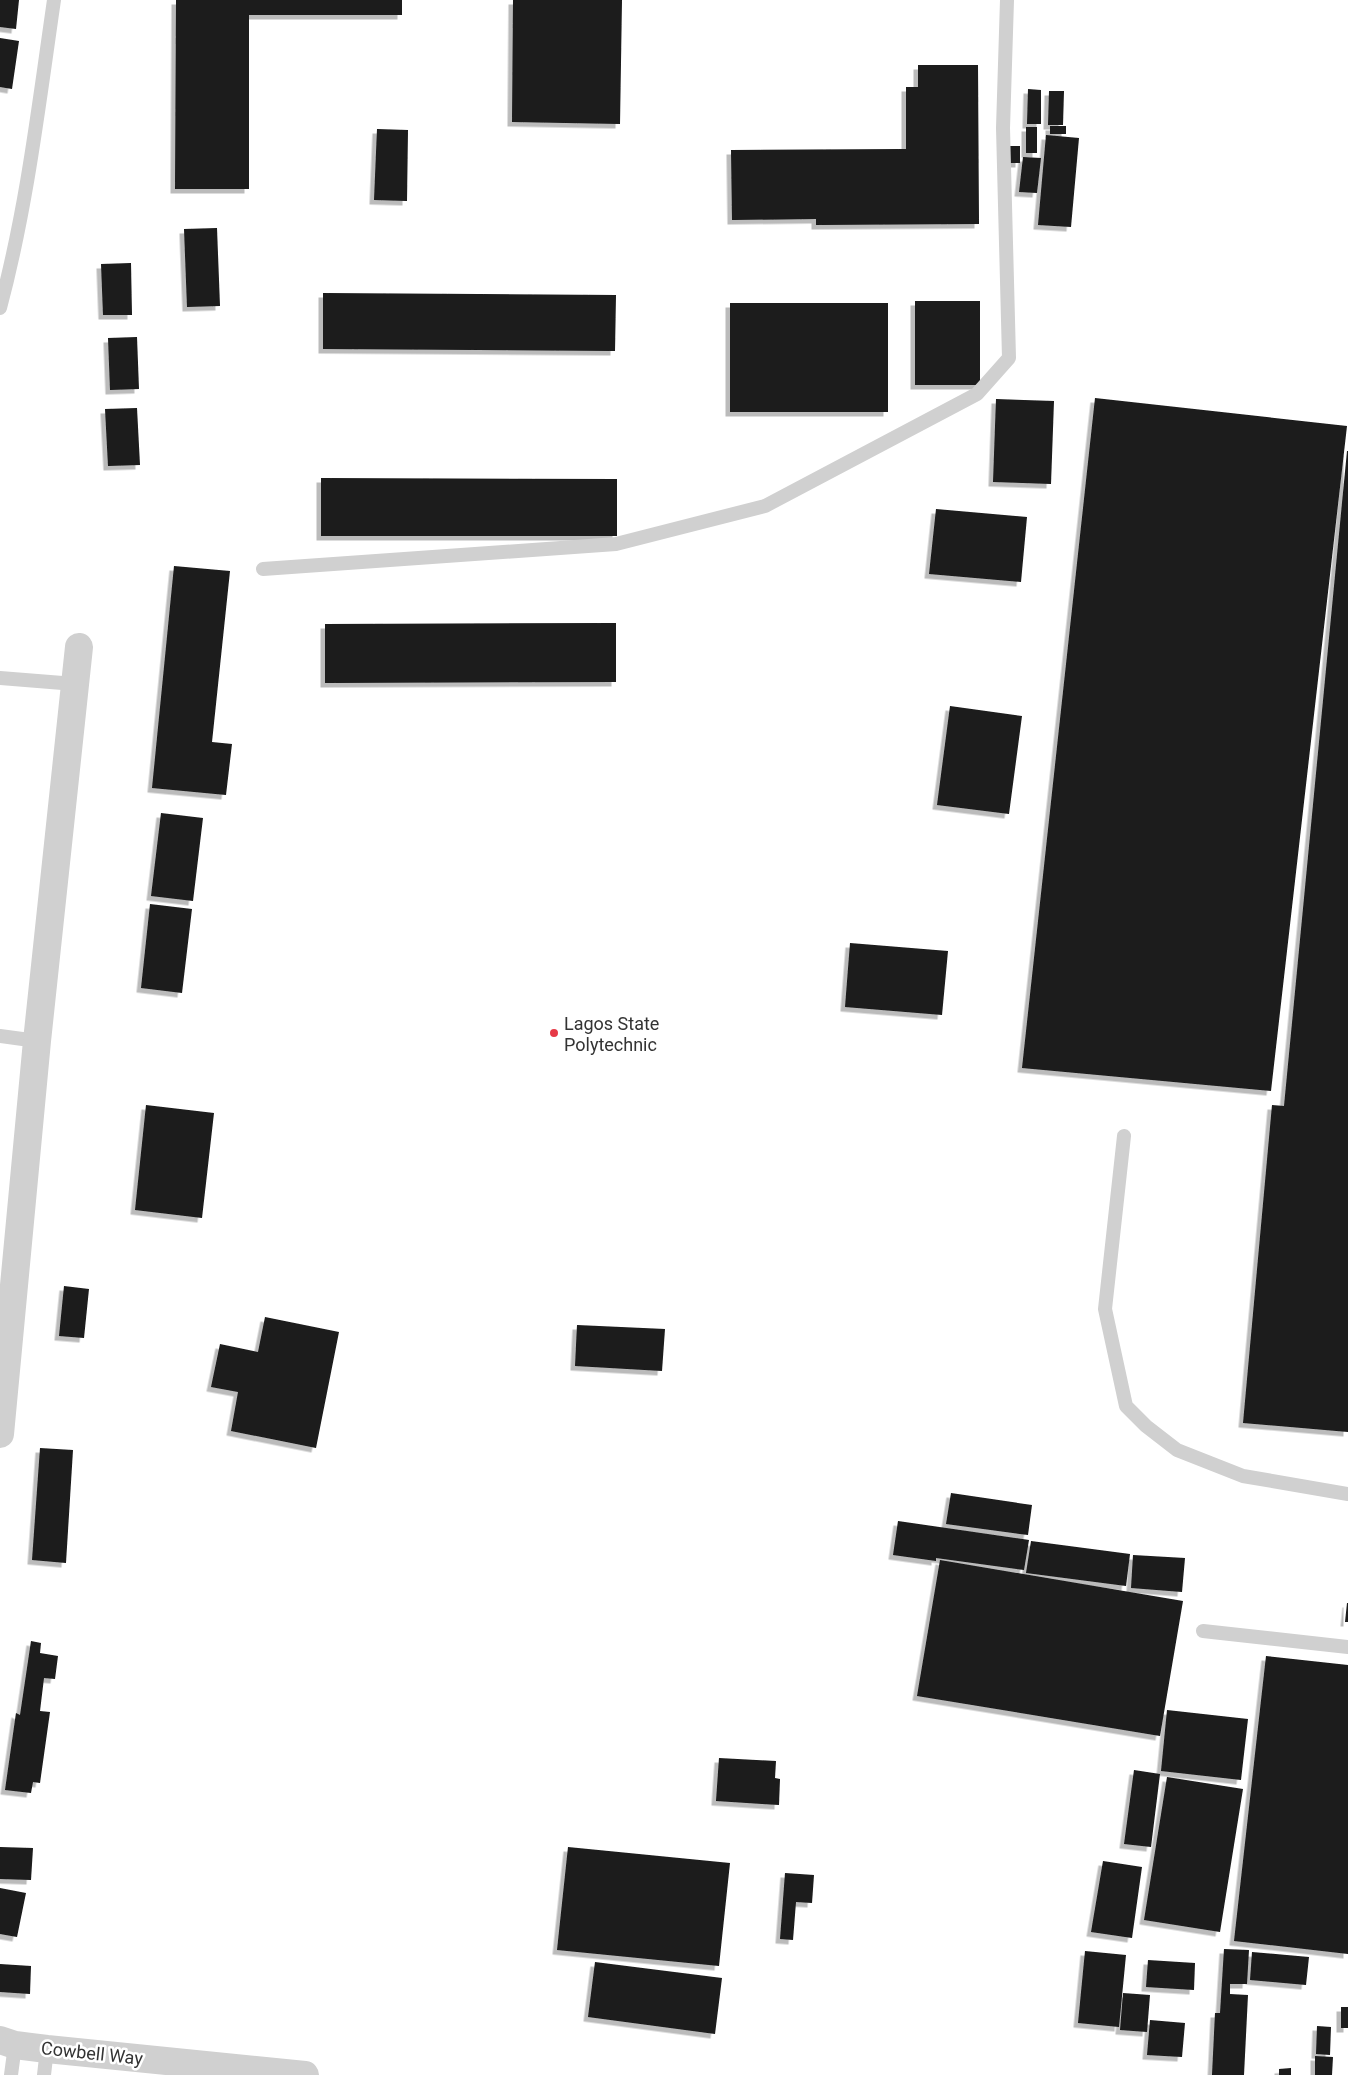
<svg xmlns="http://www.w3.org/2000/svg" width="1348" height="2075" viewBox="0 0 1348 2075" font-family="Roboto,sans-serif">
<defs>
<filter id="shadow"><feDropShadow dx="-4.5" dy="4.5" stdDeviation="0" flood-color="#0004"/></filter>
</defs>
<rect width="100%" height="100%" fill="#fff"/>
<path fill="#1a1a1a" filter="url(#shadow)" d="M0 0H19L16 29 0 27Z
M176 0H402V15H249V189H175Z
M513 0H622L620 124 512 122Z
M0 38 19 41 12 89 0 87Z
M918 65H978L979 224 816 225V219L732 220 731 150 906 149V87H918Z
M1028 89 1041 90V124H1027Z
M1049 91H1064L1063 125H1048Z
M1050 126H1066V134H1050Z
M1026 127H1037V153H1026Z
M377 129 408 130 407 201 374 200Z
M1046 135 1079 138 1071 227 1038 225Z
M1008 146H1020V163H1008Z
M1023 157 1041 158 1037 193 1019 192Z
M217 228 220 306 187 307 184 229Z
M131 263 132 315H103L101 264Z
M323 293 616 295 615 351 323 349Z
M915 301H980V385H915Z
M730 303H888V412H730Z
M137 337 139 389 110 390 108 338Z
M1095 398 1347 426 1271 1091 1022 1068Z
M996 399 1054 401 1051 484 993 482Z
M137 408 140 465 108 466 105 409Z
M1347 451H1348V1432L1243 1423 1272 1105 1284 1106Z
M321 478 617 479V536H321Z
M936 509 1027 517 1021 582 929 574Z
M174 566 230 571 212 742 232 744 226 795 152 788Z
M616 623V682L325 683V624Z
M950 706 1022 716 1009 814 937 805Z
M161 813 203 818 193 901 151 896Z
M150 904 192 909 182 993 141 988Z
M850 943 948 951 942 1015 845 1007Z
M146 1105 214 1113 202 1218 135 1210Z
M64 1286 89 1289 84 1338 59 1336Z
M265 1317 339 1332 316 1448 231 1431 238 1392 211 1387 220 1344 258 1352Z
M577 1325 665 1329 662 1371 575 1366Z
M40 1448 73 1450 66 1563 32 1560Z
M951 1493 1032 1505 1028 1535 946 1524Z
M898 1521 1029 1540 1024 1570 936 1558V1561L893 1555Z
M1031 1541 1130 1554 1126 1586 1026 1573Z
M1133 1555 1185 1558 1182 1592 1131 1588Z
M940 1560 1183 1601 1160 1736 917 1696Z
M1347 1603H1348V1622H1345Z
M31 1641 41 1643 40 1653 58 1656 55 1679 44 1678 40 1711 50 1712 40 1783 33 1782 31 1793 5 1790 16 1713 20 1715Z
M1266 1656 1348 1665V1954L1234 1941Z
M1167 1710 1248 1719 1241 1780 1161 1771Z
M719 1758 776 1761 775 1778 780 1779 779 1805 716 1801Z
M1134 1770 1160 1774 1151 1847 1124 1844Z
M1167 1777 1243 1789 1220 1932 1144 1920Z
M0 1847 33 1848 31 1880 0 1879Z
M568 1847 730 1863 719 1966 557 1950Z
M1103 1861 1142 1867 1132 1938 1091 1932Z
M785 1873 814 1875 812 1903 796 1902 793 1940 780 1939Z
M0 1888 26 1893 17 1937 0 1934Z
M1224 1949 1249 1950 1247 1984H1230V1994L1248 1995 1244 2075H1212L1215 2013H1220Z
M1085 1951 1126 1955 1119 2027 1078 2023Z
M1252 1952 1309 1957 1306 1985 1250 1980Z
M1148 1960 1195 1963 1194 1990 1146 1987Z
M595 1962 722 1978 715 2034 588 2017Z
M0 1964 31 1966 30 1994 0 1992Z
M1123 1993 1150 1995 1147 2032 1120 2030Z
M1341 2007H1348V2028H1341Z
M1150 2020 1185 2023 1182 2057 1147 2055Z
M1317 2026 1331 2027 1330 2055 1316 2054Z
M1315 2056 1333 2057 1332 2075H1315Z
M1291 2068V2075H1279V2069Z"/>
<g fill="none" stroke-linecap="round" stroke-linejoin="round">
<path stroke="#d0d0d0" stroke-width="14" d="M0 308C27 207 39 103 54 0
M263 569 616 544 765 506 977 394 1009 358 1003 128 1007 0
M0 678 75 684
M0 1036 37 1041
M1124 1136 1105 1309 1126 1406 1146 1426 1177 1450 1243 1476 1348 1494
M1203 1631 1348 1647
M11 2075 15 2045
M44 2075 47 2049"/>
<path stroke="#d0d0d0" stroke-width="28" d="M0 1434 37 1041 79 647"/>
<path stroke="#d0d0d0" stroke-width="28" d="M0 2040 15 2045 47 2049 305 2075"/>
</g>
<circle fill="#e63946" stroke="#fff" stroke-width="2" cx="554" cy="1033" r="5"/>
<g text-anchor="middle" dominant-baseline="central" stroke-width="5" stroke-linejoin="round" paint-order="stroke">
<g font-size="18" fill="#333" stroke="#fff" text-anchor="start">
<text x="564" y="1023">Lagos State<tspan x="564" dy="21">Polytechnic</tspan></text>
</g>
<g font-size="18" fill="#333" stroke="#fff">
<text transform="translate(92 2053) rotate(6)">Cowbell Way</text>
</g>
</g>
</svg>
